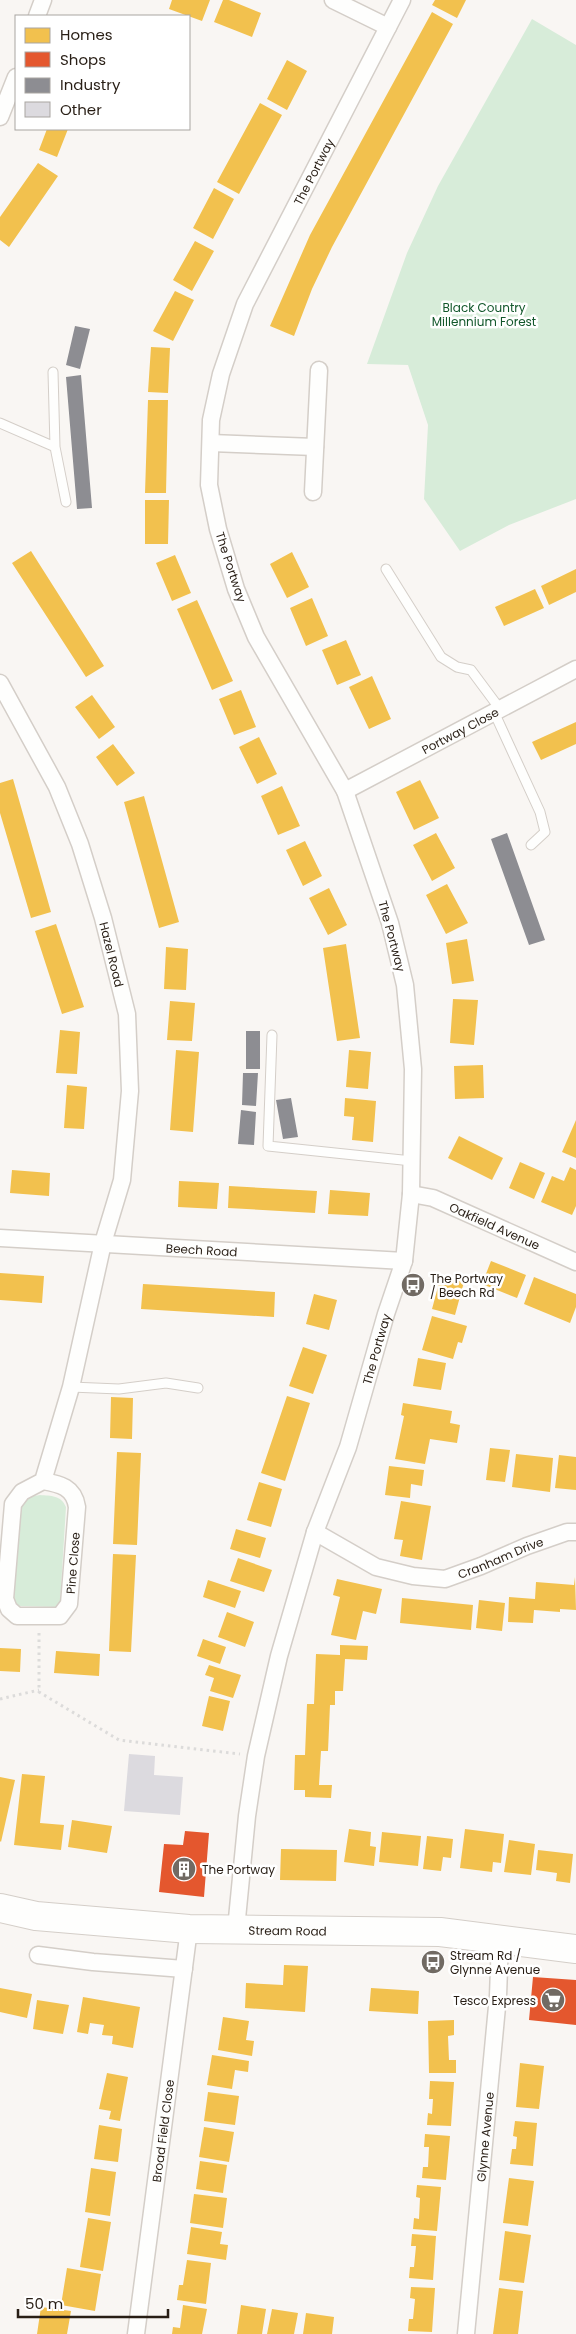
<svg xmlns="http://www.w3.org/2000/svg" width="576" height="2334" viewBox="0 0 576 2334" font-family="Poppins,sans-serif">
<rect width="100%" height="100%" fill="#f9f6f3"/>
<path fill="#d7ecd9" d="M532 19 576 45V499L509 525 460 551 424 499 428 425 408 365 367 364 407 253 438 186Z
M40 1495C51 1496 61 1495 66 1507L60 1603 56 1607 20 1606 16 1605 13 1597 19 1504 28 1497Z"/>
<path fill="#f2c14e" d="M172 0H210L202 21 169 9Z
M223 0H229L261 13 252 37 214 22Z
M435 0H466L457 18 432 5Z
M432 12 453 24 332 247 312 289 294 336 270 326 310 235Z
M287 60 307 71 287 110 267 99Z
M260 103 282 115 239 194 217 182Z
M47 129H68L57 157 39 150Z
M38 163 58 176 9 247 0 240V217Z
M214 188 234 199 213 239 193 228Z
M195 241 214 251 192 291 173 280Z
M175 291 194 300 173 341 153 331Z
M151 347 170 348 168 393 148 392Z
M148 400H168L166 493H145Z
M145 500H169L168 544H145Z
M31 551 104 666 86 677 12 563Z
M292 552 309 587 287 598 270 564Z
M175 555 191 593 172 601 156 563Z
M576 569V592L549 605 541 586Z
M535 589 544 608 504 626 495 607Z
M312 598 328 636 306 646 290 608Z
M197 600 233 681 212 690 177 609Z
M346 640 361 675 337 685 322 650Z
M372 676 391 719 369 729 349 687Z
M241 690 256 727 234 735 219 699Z
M92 695 115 727 99 739 75 707Z
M576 722V744L541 760 532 742Z
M259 737 277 774 257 784 239 747Z
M113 744 135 773 117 786 96 757Z
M13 779 51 912 31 918 0 813V783Z
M420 780 439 818 414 830 396 792Z
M282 786 300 826 278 835 261 796Z
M144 796 179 922 159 928 124 802Z
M436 833 455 868 432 881 413 845Z
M305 841 322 876 303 886 286 850Z
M447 884 468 923 446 934 426 895Z
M329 888 347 925 328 935 309 898Z
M56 924 84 1007 62 1014 35 931Z
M467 939 474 981 452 984 446 943Z
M346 944 360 1038 337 1041 323 948Z
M166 947 188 949 186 990 164 989Z
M453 999 478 1000 474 1045 450 1043Z
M170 1001 195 1003 192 1041 167 1040Z
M60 1030 80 1032 77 1074 56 1073Z
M176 1050 199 1052 193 1132 170 1130Z
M349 1050 371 1052 368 1089 346 1087Z
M483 1065 484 1098 455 1099 454 1066Z
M67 1085 87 1087 84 1129 64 1128Z
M345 1098 376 1101 373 1142 352 1140 354 1117 344 1116Z
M576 1120V1158L562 1152Z
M459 1136 503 1158 492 1180 448 1158Z
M520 1162 545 1173 534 1199 509 1188Z
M570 1167 576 1170V1206L572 1215 541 1202 552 1176 564 1181Z
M12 1170 50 1173 49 1196 10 1193Z
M179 1181 219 1183 217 1209 178 1207Z
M229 1186 317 1191 315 1213 228 1208Z
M330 1190 370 1193 368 1216 328 1214Z
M491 1261 526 1275 517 1298 482 1284Z
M0 1273 44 1276 42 1303 0 1300Z
M441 1276 464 1282 455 1315 432 1309Z
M534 1277 576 1294V1307L570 1323 524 1304Z
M143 1284 275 1292 274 1317 141 1309Z
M314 1294 337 1300 329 1330 306 1324Z
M432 1316 467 1326 462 1343 458 1342 453 1359 422 1350Z
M303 1347 327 1355 313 1394 289 1386Z
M418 1358 446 1363 441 1390 413 1386Z
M287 1396 310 1403 285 1481 261 1473Z
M111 1397 133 1398 132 1439 110 1438Z
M403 1403 452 1411 450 1423 460 1425 457 1443 430 1439 425 1464 395 1459 404 1416 401 1415Z
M490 1448 510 1450 505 1482 486 1480Z
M117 1452 141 1453 137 1545 113 1544Z
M516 1454 553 1458 550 1492 512 1487Z
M559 1455 576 1457V1490L555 1488Z
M389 1466 424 1470 422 1486 411 1484 410 1498 385 1495Z
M259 1482 282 1489 271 1527 247 1520Z
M401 1501 431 1506 422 1560 400 1556 403 1540 394 1539Z
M236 1529 266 1538 260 1558 230 1549Z
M113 1554 136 1555 131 1652 109 1651Z
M238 1558 272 1570 264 1592 230 1581Z
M575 1577 576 1610 560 1609V1612L534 1610 533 1623 508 1622 509 1597 535 1599 536 1582 574 1585Z
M337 1579 382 1589 376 1614 363 1611 356 1640 331 1635 340 1597 333 1595Z
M208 1580 241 1591 235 1608 203 1597Z
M402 1598 473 1605 471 1630 400 1623Z
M479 1600 505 1603 502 1631 476 1628Z
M227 1612 254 1622 245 1647 218 1637Z
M203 1639 226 1647 220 1664 197 1656Z
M340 1645 368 1646 367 1660 345 1659 343 1691H335V1705H330L328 1751H321L319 1785H332L331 1798 305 1797V1790H294L295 1755H305L307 1704H314L316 1654 340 1655Z
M0 1648 21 1649 20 1672 0 1671Z
M56 1651 100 1654 99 1676 54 1673Z
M209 1665 241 1675 233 1698 210 1691 214 1678 205 1675Z
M209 1696 230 1701 223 1731 202 1726Z
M22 1774 45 1776 40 1823 64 1825 61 1850 14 1845Z
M0 1777 15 1780 1 1842 0 1841Z
M72 1820 112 1826 107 1853 68 1847Z
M349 1829 371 1832 370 1846 376 1847 374 1866 344 1862Z
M465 1829 504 1834 501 1863 493 1862 492 1872 460 1868Z
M382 1832 421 1836 418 1866 379 1862Z
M427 1836 453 1839 451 1858 443 1857 441 1871 423 1869Z
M509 1840 535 1844 531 1875 504 1872Z
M281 1849 337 1850 336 1881 280 1880Z
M538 1850 573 1854 570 1883 556 1881 557 1873 536 1870Z
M284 1965 308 1966 305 2012 245 2008 246 1983 283 1985Z
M0 1988 32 1994 27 2018 0 2012Z
M371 1988 419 1991 418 2014 369 2011Z
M83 1997 140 2007 133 2048 112 2044 113 2036 102 2035 104 2025 90 2023 88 2034 77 2032Z
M37 2000 69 2005 63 2034 33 2029Z
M223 2017 249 2021 246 2040 254 2041 252 2056 218 2050Z
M454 2020V2035L448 2036 449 2060H456V2073H429L428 2021Z
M212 2055 249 2061 248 2072 235 2070 232 2089 207 2085Z
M520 2063 544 2066 539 2109 516 2107Z
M107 2073 128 2077 120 2121 109 2119 111 2111 99 2109Z
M430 2081 454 2082 451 2126 427 2125 428 2113 432 2114 433 2099H429Z
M208 2092 239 2096 235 2125 204 2121Z
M515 2121 537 2123 533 2166 510 2164 512 2149H516L517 2137 513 2136Z
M99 2125 122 2129 118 2162 94 2159Z
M204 2127 234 2132 229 2162 199 2157Z
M425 2134 450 2136 446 2180 422 2178 423 2167H428L429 2147H424Z
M200 2161 227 2165 223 2193 196 2189Z
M91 2168 116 2172 110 2216 85 2212Z
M509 2178 534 2181 528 2226 503 2223Z
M417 2185 441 2187 437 2231 413 2229 414 2218 419 2219 420 2198 416 2197Z
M194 2194 227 2198 223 2228 190 2223Z
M88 2218 111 2222 103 2271 80 2267Z
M191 2227 222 2232 220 2244 228 2245 226 2260 187 2254Z
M505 2231 531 2235 524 2283 499 2280Z
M412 2234 436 2236 433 2280 409 2278 410 2267H414L416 2246H411Z
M187 2260 211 2263 206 2304 177 2300 179 2285H183Z
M67 2268 101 2274 95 2311 61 2305Z
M411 2287 435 2288 432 2332 408 2331 409 2319H413L415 2299 410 2298Z
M499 2288 523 2291 518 2334H493Z
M183 2305 207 2309 202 2334H172L173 2327 180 2328Z
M241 2305 266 2309 262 2334H237Z
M41 2307 71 2311 67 2334H37Z
M272 2309 298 2313 294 2334H267Z
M306 2313 334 2317 332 2334H303Z"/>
<path fill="#e4572e" d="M185 1831 209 1833 204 1897 159 1892 164 1844 183 1845Z
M533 1977 576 1980V2025L529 2020Z"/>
<path fill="#8d8d92" d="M75 326 90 329 80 369 66 365Z
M81 375 92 508 77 509 66 377Z
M507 833 545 940 529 945 491 839Z
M246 1031H260V1069H246Z
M243 1073H258L256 1106 242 1105Z
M291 1098 298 1137 283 1139 276 1100Z
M241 1110 256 1112 254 1145 238 1144Z"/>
<path fill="#dcdadf" d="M129 1754 155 1756 154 1775 183 1777 180 1815 124 1811Z"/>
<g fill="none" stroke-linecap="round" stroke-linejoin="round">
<g stroke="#d4cec8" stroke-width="11">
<path id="lane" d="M53 372 55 447 66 502
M0 423 55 447
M386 569 441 657 457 667 471 670 500 709
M494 712 540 812 545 832 531 845
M272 1035 268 1146 412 1161
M71 1387 119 1389 166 1383 198 1388"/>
</g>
<g stroke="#d4cec8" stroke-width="19">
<g id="street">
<path d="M333 0 388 27"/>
<path d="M37 16 43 0"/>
<path d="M0 117 16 77"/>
<path d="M211 443 315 447"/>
<path d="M313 492 319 370"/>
<path id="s1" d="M0 683 57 787 80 844 103 918 127 1014 130 1091 122 1180 103 1243 71 1387 43 1481 22 1492 13 1504 5 1599 9 1609 17 1616H60L69 1604 77 1507C74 1487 60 1484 43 1481"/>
<path id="s2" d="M345 791 576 669"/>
<path id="s3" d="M411 1194 433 1198 576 1262"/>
<path id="s4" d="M0 1238 404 1261"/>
<path id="s5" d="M315 1532 376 1567 413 1576 445 1579 481 1566 527 1546 567 1532H576"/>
<path id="s6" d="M236 1929 247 1816 256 1756 279 1656 315 1532 348 1447 386 1314 404 1261 411 1194 413 1069 405 985 390 923 345 791 256 637 236 589 218 529 209 485 211 420 221 374 245 304 402 0"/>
<path d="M38 1955 93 1962 184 1969"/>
<path id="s7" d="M136 2334 189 1929"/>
<path id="s8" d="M466 2334 498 1996 500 1940"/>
</g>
</g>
<g stroke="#d4cec8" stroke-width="30">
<g id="highway">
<path id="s9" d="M0 1908 36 1916 189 1929 440 1932 576 1949"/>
</g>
</g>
<path stroke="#dcdbda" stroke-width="3" stroke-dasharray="2.5 4" stroke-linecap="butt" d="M39 1633V1692L119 1740 240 1754
M0 1699 39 1690"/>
<use href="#lane" stroke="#fefefd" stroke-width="9"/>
<use href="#street" stroke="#fefefd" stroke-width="16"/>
<use href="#highway" stroke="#fefefd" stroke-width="28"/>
</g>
<defs>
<g id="bus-disc" transform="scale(1.25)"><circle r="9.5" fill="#716a63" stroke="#fff"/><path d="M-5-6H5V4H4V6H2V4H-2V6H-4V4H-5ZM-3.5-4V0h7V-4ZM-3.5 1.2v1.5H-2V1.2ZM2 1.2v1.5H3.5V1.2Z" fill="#fff"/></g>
<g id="building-disc" transform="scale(1.25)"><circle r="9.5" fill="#716a63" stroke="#fff"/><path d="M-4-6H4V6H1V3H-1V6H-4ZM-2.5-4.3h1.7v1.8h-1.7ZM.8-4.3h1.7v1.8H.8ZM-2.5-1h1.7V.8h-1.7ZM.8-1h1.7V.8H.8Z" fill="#fff"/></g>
<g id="supermarket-disc" transform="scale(1.25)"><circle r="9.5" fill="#716a63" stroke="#fff"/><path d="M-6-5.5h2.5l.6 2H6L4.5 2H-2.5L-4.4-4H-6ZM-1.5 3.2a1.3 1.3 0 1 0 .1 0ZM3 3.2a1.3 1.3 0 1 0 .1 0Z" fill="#fff"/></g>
</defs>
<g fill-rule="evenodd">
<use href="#bus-disc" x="413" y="1285"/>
<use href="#building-disc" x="184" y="1869"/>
<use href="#bus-disc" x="433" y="1962"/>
<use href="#supermarket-disc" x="553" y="2000"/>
</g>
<g text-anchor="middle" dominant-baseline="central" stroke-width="5" stroke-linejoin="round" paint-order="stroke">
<g font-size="12" fill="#281e15" stroke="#fff">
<text stroke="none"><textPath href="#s6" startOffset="1844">The Portway</textPath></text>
<text transform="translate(231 567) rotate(72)">The Portway</text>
<text stroke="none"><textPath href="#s2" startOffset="130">Portway Close</textPath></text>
<text transform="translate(392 936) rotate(75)">The Portway</text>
<text stroke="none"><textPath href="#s1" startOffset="295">Hazel Road</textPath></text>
<text stroke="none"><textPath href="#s3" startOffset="90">Oakfield Avenue</textPath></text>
<text stroke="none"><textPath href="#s4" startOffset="202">Beech Road</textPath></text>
<text stroke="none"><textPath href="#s6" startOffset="599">The Portway</textPath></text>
<text stroke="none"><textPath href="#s5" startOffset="200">Cranham Drive</textPath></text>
<text stroke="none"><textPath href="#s1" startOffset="1089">Pine Close</textPath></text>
<text stroke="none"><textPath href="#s9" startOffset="289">Stream Road</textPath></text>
<text stroke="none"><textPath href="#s7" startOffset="205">Broad Field Close</textPath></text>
<text stroke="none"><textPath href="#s8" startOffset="198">Glynne Avenue</textPath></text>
</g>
<g font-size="12" fill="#12572b" stroke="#fff">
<text x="484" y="307">Black Country<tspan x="484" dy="14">Millennium Forest</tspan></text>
</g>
<g font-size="12" fill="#281e15" stroke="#fff" text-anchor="start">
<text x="430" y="1278">The Portway<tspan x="430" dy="14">/ Beech Rd</tspan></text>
<text x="202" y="1869">The Portway</text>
<text x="450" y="1955">Stream Rd /<tspan x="450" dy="14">Glynne Avenue</tspan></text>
<text x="536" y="2000" text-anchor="end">Tesco Express</text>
</g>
</g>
<rect x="15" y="15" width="175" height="115" fill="#ffffff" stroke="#a9a5a1"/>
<rect x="25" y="28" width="25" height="15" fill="#f2c14e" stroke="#a9a5a1"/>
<text x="60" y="40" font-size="15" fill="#281e15">Homes</text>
<rect x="25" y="52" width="25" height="15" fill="#e4572e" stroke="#a9a5a1"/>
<text x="60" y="65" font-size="15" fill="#281e15">Shops</text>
<rect x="25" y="78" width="25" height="15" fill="#8d8d92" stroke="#a9a5a1"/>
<text x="60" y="90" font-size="15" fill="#281e15">Industry</text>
<rect x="25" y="102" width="25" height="15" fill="#dcdadf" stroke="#a9a5a1"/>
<text x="60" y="115" font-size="15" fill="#281e15">Other</text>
<path d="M18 2309v8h150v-8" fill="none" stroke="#281e15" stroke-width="2.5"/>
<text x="25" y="2309" font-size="15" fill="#281e15" stroke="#ffffff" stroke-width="4" paint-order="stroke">50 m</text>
</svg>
